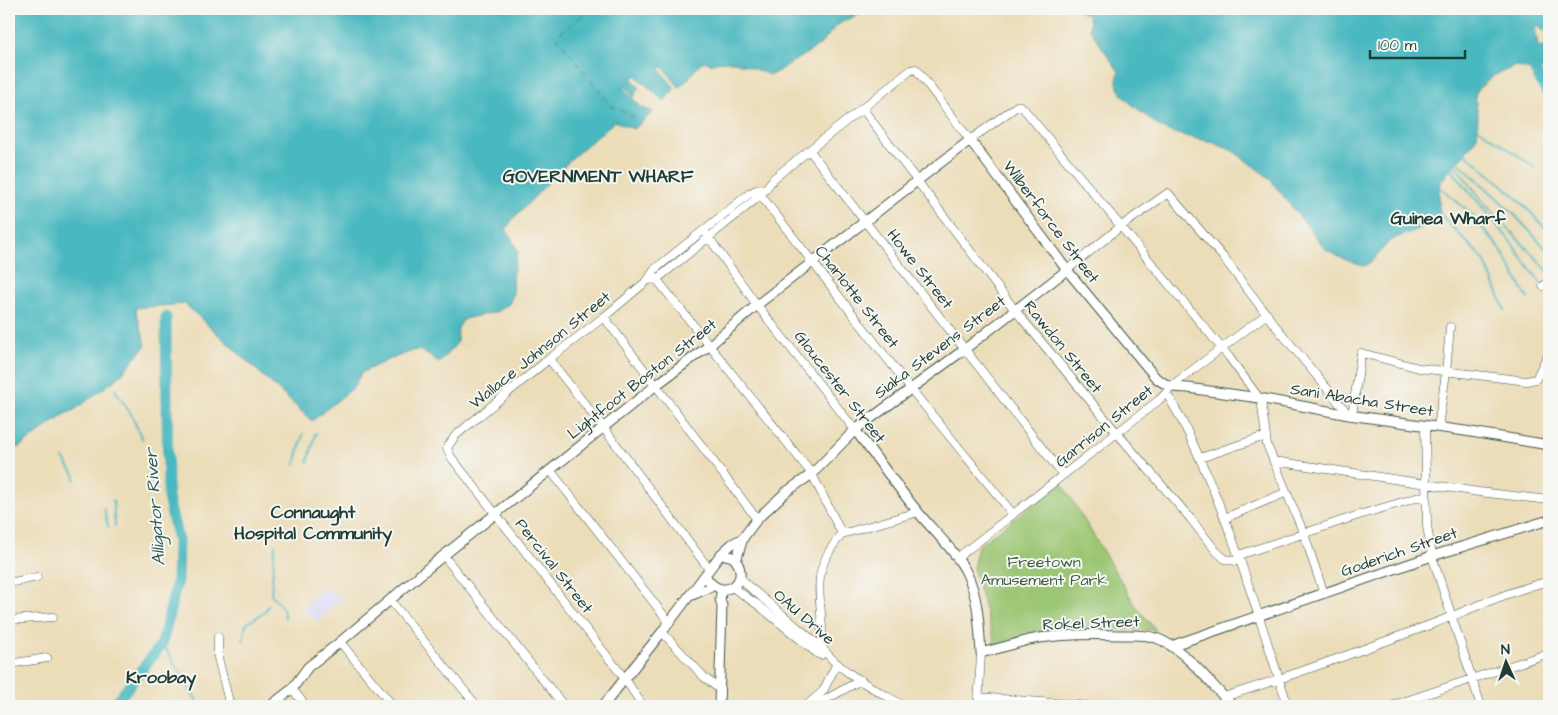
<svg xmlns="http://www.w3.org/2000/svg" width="1558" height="715" viewBox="0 0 1558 715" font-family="'Architects Daughter',sans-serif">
<rect width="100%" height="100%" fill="#f6f6f2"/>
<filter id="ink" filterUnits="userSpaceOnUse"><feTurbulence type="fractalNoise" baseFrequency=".02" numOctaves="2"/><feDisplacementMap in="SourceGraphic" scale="10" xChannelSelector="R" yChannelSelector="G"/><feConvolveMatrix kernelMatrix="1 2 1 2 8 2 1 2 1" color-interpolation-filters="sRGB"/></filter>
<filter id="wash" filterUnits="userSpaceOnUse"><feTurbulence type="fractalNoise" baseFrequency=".0096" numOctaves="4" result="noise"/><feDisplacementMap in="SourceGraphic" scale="20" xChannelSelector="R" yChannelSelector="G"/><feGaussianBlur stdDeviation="1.12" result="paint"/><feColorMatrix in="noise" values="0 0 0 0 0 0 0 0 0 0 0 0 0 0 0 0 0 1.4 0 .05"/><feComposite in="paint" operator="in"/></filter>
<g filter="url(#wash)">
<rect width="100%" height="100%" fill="#ecddb9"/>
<path fill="#dad6f7" d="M323 587 333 594 335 593 342 597 338 602 336 601 318 622 303 609Z"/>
<path fill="#9bc673" stroke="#5d8254" d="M1062 483 1137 608 1156 630C1119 629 1080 626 1044 632 1027 635 1011 642 996 647L973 568 978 546Z"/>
<path fill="#49b8c0" stroke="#347a7a" d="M9 9H873L846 20 836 26 820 45 775 73 770 75C752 69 730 55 711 64L704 61C694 68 689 81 679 87L663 67 660 70 675 88 664 101 635 75 632 79 639 87 634 97 625 86 623 88 641 107 653 112 634 129C627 126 621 125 615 121L574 156 513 219 506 229 518 251 512 277 513 294 509 304 496 312 464 319 458 328 457 343 439 363 422 351 416 350 388 360 361 373 354 387 312 421 185 304 135 308 146 345 119 377 73 411 67 413 18 448 9 442Z
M1076 9H1549V32L1542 30 1539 26 1535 27 1538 47 1549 46V67L1535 71 1516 66 1493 76 1477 90 1475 96 1478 116 1477 136 1472 145 1442 180 1439 186V214C1429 230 1407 231 1392 240 1381 247 1376 263 1363 266L1341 258 1324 248 1312 232 1268 177 1233 151 1211 142 1173 133 1158 126 1128 101 1123 95 1118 88 1117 80 1119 72 1089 28 1090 23 1088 15Z"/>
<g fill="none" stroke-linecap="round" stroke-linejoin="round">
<path stroke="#49b8c0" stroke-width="2" d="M1478 128 1519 156 1534 167
M1465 153 1515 196 1549 232
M1458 162 1511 211 1549 252
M1455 165 1485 204 1549 272
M1451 169 1507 237 1542 285
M1439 186 1468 211 1501 250 1528 299
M1439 206 1440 214 1484 260 1505 310
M115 390 131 414 142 439
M63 458 75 476V480
M308 462 316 433
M295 464 303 434
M113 500 115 526
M104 509 108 527
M275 544 271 594 283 609 285 618
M167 624 164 646 200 706
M243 641 246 624 265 612 268 605"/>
<path stroke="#49b8c0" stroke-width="11" d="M1535 71 1549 96
M113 706 162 644 177 581 178 540 168 498 166 317"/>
<path stroke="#2a5c57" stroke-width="1" stroke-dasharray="6 5" stroke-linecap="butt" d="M591 9 556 36 610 105 641 121"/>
</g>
</g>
<g filter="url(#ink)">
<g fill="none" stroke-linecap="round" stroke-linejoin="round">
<g stroke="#3e5548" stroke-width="9">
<path id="minor" d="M862 108 1014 309 1117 433 1190 518 1216 551 1225 559 1241 562
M810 151 1063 475
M759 193 910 388 1013 514
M707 235 757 305 855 430
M1067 270 1120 227 1168 193 1223 257 1273 323 1349 415
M654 276 812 474 842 534
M648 280 657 279 761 195 774 178 911 70 916 69 970 140 1017 106H1020L1023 108 1229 357 1259 398
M1543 286 1549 282
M604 317 757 519
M549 359 603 427 709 569
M1166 393C1184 421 1197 452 1210 482 1241 555 1263 631 1288 706
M1261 399 1267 445 1304 534 1324 594
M1352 416 1361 353 1419 368 1527 381 1536 379 1549 352
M1425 426 1427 526 1432 556 1481 706
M1438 427 1446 373 1450 327
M1200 458 1265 436
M1274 461 1479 492 1549 500
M550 470 669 622
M1225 518 1287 492
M842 534 918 512
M1239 555 1359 515 1426 495
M444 556 564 706
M957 558 1159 400 1166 393 1170 387 1267 314
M740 577 747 585 822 648C841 673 877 690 904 706
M9 583 37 577
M732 587 758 605 818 654 821 655
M390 600 477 706
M9 620 53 617
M662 632 704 677 719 689
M218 637V658L230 706
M340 642 393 706
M818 654 822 648V639C823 594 807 574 842 534
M9 664 47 658
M292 689 306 706
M978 697 1089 706
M1224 697C1295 675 1365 649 1435 623 1473 608 1510 591 1549 581
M643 706 625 679 451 457 447 448 455 436 461 431 549 359 604 317 648 280 655 269 749 194 756 190 765 189
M806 706 823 691 837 663
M814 706 861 680
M978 706 981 653
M1391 706 1549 653"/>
</g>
<g stroke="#3e5548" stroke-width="11">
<path id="major" d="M855 430C876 457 896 485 918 512 934 532 956 551 967 574 979 599 979 626 981 653 997 649 1013 644 1029 640 1059 634 1091 634 1121 635 1135 635 1150 634 1163 641 1191 656 1211 685 1233 706
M721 554 733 557C755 581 721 605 705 575Z
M721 554 732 544 743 538
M736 561 743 538 757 519 786 492 812 474 855 430 965 349 1067 270
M688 597 713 586
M1171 646 1432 556 1549 520
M270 706 292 689 308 667 340 642 428 568 655 386 710 345 757 305 970 140 1067 270 1156 378 1170 387 1188 388 1259 398 1349 415 1465 431 1549 445
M603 706 662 632 705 575
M719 706 722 606 720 599 722 589"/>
</g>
<use href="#minor" stroke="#fff" stroke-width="8"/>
<use href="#major" stroke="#fff" stroke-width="9"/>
</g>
</g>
<g text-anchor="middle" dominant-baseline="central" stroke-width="4" stroke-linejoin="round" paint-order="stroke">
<g font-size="16" fill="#1f3d34" stroke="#f6f6f2">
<text transform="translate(1051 222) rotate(53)">Wilberforce Street</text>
<text transform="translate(920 269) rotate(52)">Howe Street</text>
<text transform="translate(857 297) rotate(52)">Charlotte Street</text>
<text transform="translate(940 347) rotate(-37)">Siaka Stevens Street</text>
<text transform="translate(1063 347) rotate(51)">Rawdon Street</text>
<text transform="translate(540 350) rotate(-39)">Wallace Johnson Street</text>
<text transform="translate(642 379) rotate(-38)">Lightfoot Boston Street</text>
<text transform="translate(840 387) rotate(52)">Gloucester Street</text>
<text transform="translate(1362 400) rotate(9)">Sani Abacha Street</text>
<text transform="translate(1104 426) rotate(-39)">Garrison Street</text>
<text transform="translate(1399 552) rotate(-19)">Goderich Street</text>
<text transform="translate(554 566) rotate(52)">Percival Street</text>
<text transform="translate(804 617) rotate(41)">OAU Drive</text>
<text transform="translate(1091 623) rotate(-2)">Rokel Street</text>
</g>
<g font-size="16" fill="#3e5f44" stroke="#f6f6f2">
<text x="1044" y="562">Freetown<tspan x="1044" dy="18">Amusement Park</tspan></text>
</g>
<g font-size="18" font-weight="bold" fill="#1f3d34" stroke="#f6f6f2">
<text x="598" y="176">GOVERNMENT WHARF</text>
<text x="1448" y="218">Guinea Wharf</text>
<text x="313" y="512">Connaught<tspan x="313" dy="21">Hospital Community</tspan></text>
<text x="161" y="677">Kroobay</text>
</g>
<g font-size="18" font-style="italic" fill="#2a5c57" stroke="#f6f6f2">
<text transform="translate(155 507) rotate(-94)">Alligator River</text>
</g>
</g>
<rect width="1558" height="715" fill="none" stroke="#f6f6f2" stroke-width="30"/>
<g transform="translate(1506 662) rotate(357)" stroke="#f6f6f2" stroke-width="4" paint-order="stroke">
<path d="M0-4L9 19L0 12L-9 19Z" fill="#1f3d34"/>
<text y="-8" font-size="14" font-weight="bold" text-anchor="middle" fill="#1f3d34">N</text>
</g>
<path d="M1370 50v8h95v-8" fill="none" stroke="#1f3d34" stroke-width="2.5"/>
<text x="1378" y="50" font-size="15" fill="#1f3d34" stroke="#f6f6f2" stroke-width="4" paint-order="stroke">100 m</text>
</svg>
